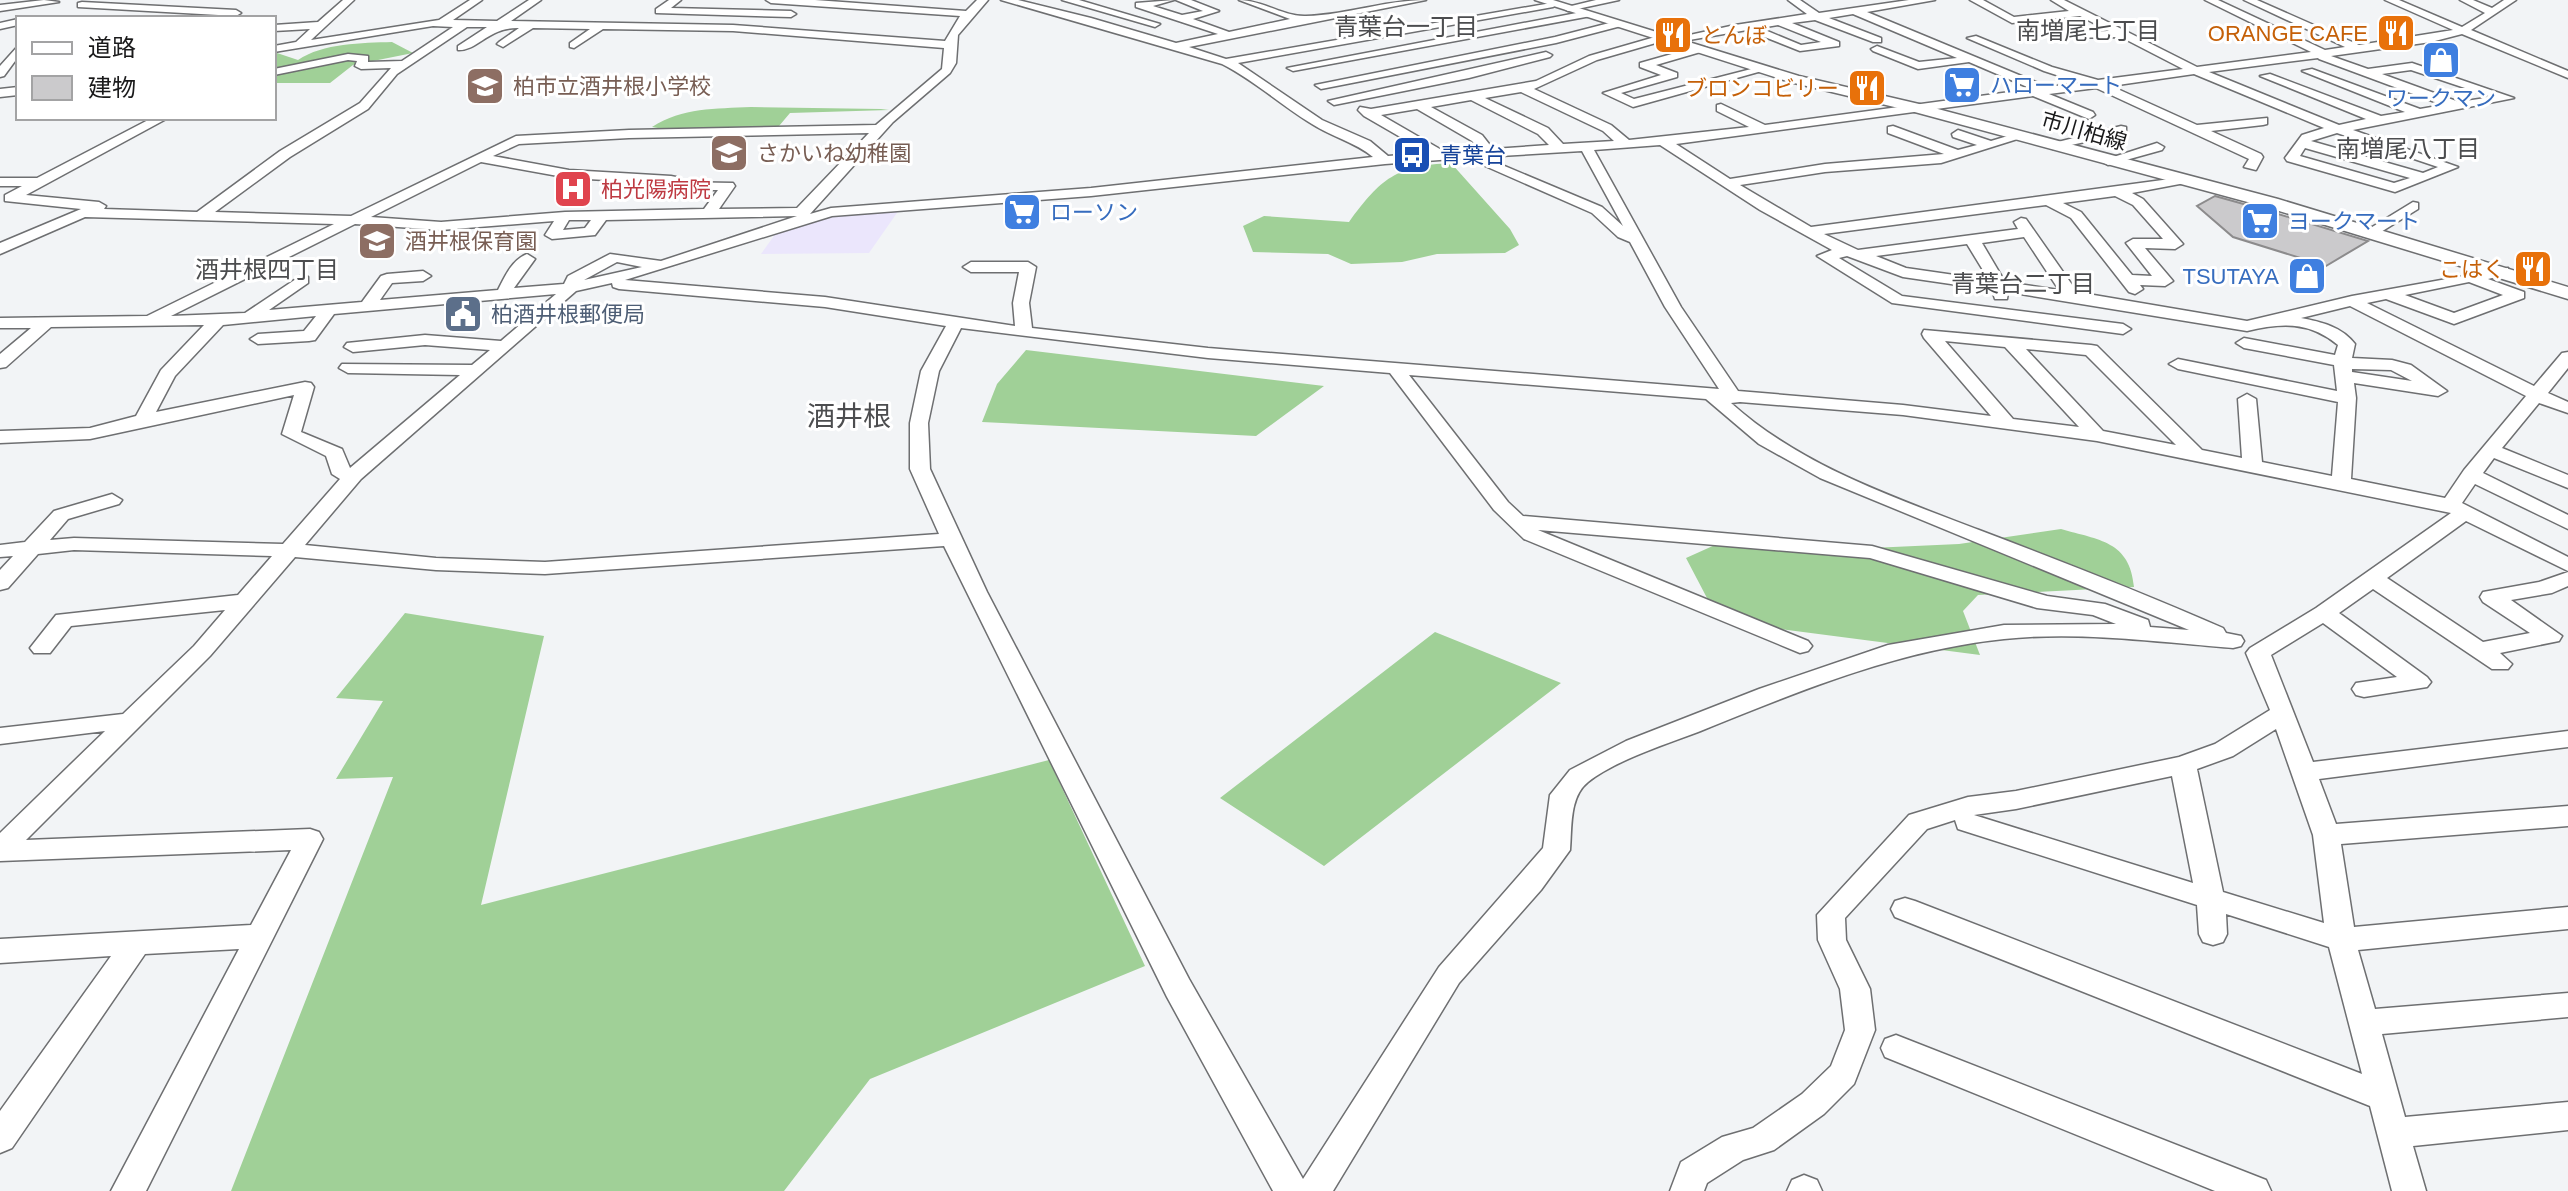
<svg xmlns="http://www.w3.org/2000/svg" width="2568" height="1191" viewBox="0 0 2568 1191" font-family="Arial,'Noto Sans JP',sans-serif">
<rect width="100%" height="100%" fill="#f2f4f6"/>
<path fill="#ebe6fc" d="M899 210 869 253 761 254 776 233 823 217Z"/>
<path fill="#a0d097" d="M392 42 413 53 353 65 330 83H274V52L298 60C323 43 362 43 392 42Z
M751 107 881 109 889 110 790 113 779 126 669 130 652 127C683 107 715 109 751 107Z
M1451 163 1510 229 1519 245 1505 253 1437 254 1402 262 1351 264 1328 254 1253 252 1243 226 1264 216 1349 222C1381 178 1396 166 1451 163Z
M1026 350 1324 386 1256 436 982 422 997 384Z
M2061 529C2099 540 2130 541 2134 587L1978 595 1963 611 1980 655 1749 625 1707 598 1686 558 1735 536 1871 548 1959 544Z
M405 613 544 636 481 905 1049 760 1145 966 870 1079 784 1191H231L393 777 336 779 383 701 336 698Z
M1435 632 1561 683 1324 866 1220 798Z"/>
<path fill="#cbcacc" stroke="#8c8b8c" stroke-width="2" d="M2215 196 2265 210 2368 241 2326 266 2233 237 2197 206Z"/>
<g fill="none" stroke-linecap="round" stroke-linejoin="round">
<g stroke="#6e6f71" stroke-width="3">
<path id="minor" d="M44 0 59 2 0 11V5Z
M343 0H354L311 40 439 20 470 0H482L453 20 497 21 529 0H541L511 21 733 25 945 41 960 16 771 3 766 0H815L966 11 977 0H988L958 35 956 63 950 73 893 122 810 214 831 208 1091 188 1373 157C1355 142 1332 137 1312 124 1281 105 1255 81 1222 64L1001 0H1018L1091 18 1176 43 1218 34 1136 7V3L1174 0 1153 6 1182 15 1203 11 1176 0H1191L1219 11 1193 19 1229 32 1290 19 1239 0C1262 0 1284 17 1306 16 1347 15 1385 0 1426 0L1189 47 1226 59 1557 2 1558 4 1553 7 1238 63 1322 120 1370 141 1388 156 1428 153 1364 116 1358 110 1360 107 1371 109 1536 81 1589 56 1662 35 1667 38 1666 40 1597 60 1534 89 1611 125 1629 140 1749 127 1717 111V105L1721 104 1765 125 2032 89 1969 62 1918 69 1873 51 1871 49 1877 46 1919 62 1957 58 1853 14 1829 18 1881 38V42H1873L1815 20 1792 23 1839 42V46L1800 51 1747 30 1672 43 1667 40 1735 25 1807 14 1788 0H1800L1819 13 1909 0H1935L1867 12 2048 87 2081 83 2044 71 1967 38 1976 36 2052 67 2098 80 2183 69 2121 37 2060 38 2059 36 2064 33 2109 31 2080 16 2012 23 1970 0H1983L2014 17 2069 11 2051 0H2064L2197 67 2311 52 2205 0H2218L2325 50 2345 47 2244 0H2257L2359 45 2453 30 2385 0H2399L2462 27 2485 13 2460 0H2473L2492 8 2504 0H2516L2471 30 2568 71V78L2462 34 2431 42 2331 56 2368 69 2412 63 2514 98 2353 130 2458 167 2395 192 2287 161 2285 158 2302 135 2324 128 2194 74 2111 86 2197 125 2267 118V124L2263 125 2211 131 2261 154 2263 157 2256 170 2244 167 2249 159 2096 88 2049 94 2093 112 2095 115 2089 119 2033 96 1676 144 1730 179 1825 164 1944 154 1888 133V127L1893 126 1958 150 1977 145 1953 137 1952 134 1958 130 1991 141 2021 132 2027 136 1941 163 1825 172 1740 185 1811 227 2185 177V183L2132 193 2143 199 2183 244 2175 249 2145 248 2173 281 2165 286 2140 285 2143 289 2135 294 2129 292 2071 218 2046 205 1824 234 1858 250 2018 229 2014 222 2021 218 2026 219 2075 289 2082 293 2247 321 2352 296 2508 268V274L2488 279 2524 292V298L2454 324 2386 299 2367 303 2534 386 2562 353 2568 352V368L2548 393 2568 402V413L2539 403 2502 448 2568 475V488L2494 458 2483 473 2568 515V529L2475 484 2462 503 2568 557V571L2466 521 2387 578 2483 642 2530 633 2483 602 2480 597 2483 592 2539 582 2568 572V586L2552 593 2511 600 2562 636 2559 641 2500 653 2512 664 2508 669H2492L2373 589 2339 613 2427 677 2431 682 2427 687 2364 697 2356 695 2352 689 2356 683 2397 677 2323 623 2271 655 2313 762 2568 731V747L2319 779 2336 824 2568 806V826L2341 844 2354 927 2568 907V929L2358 950 2375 1009 2568 993V1017L2382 1034 2405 1117 2568 1102V1130L2413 1146 2426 1191H2392L2370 1106 1895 917 1891 909 1895 901 1905 898 1915 901 2362 1074 2329 947 2226 914 2227 934 2223 942 2213 945 2203 942 2199 934 2197 905 1958 829 1955 820 1927 829 1845 918 1846 940 1870 989 1875 1030 1854 1084 1824 1114 1774 1150 1743 1160 1707 1183 1704 1191H1670L1681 1162 1722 1137 1753 1128 1802 1094 1831 1066 1845 1030 1840 989 1818 940 1817 915 1909 815 1968 797 2016 791 2179 757 2215 744 2270 710 2246 653 2250 648 2316 608 2451 513 2097 441 1903 415 1740 402 1731 403C1801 466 1893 497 1979 530 2061 561 2143 593 2223 628L2226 633 2241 636 2244 641 2241 646 2233 648C2157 642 2080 631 2004 639 1897 650 1797 692 1698 732 1666 744 1614 761 1588 782 1569 797 1572 828 1570 850L1541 890 1459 983 1333 1191H1273L1167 997 944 546 545 574 436 570 295 557 210 656 26 840 310 829 319 832 323 839 146 1191H111L239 949 145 954 12 1148 0 1153V1111L111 956 0 963V939L251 925 291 850 0 861V833L105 731 0 744V728L123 714 194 646 225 610 71 626 50 653H34L30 648 56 615 238 595 272 556 74 550 38 554 8 588 0 590V570L13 556 0 557V545L25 542 54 511 112 494 122 500 119 504 68 519 50 540 74 538 283 544 340 479 332 474 326 456 282 434 294 395 90 439 0 443V431L90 428 136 416 161 370 204 325 51 327 6 367 0 368V354L31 328H0V318L147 316 334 224 85 217 0 254V243L81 209 5 201V195L22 186H0V178H37L152 118H168L26 195 99 202 106 206 104 209 197 212 280 151 360 103 391 68 361 69 355 66 357 61 348 60 274 75V69L348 54 368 56V62L402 61 453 27 433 26 274 52V46L296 42 310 29 274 31V25L318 22ZM1778 25 1821 42 1801 45 1760 28ZM467 27H487L458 46V50C478 51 488 27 519 28L499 42 497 44 503 47 533 28 590 29 570 43V47L574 48 603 29 733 31 944 48 942 69 876 125 629 130 516 136 351 216 215 212 290 157 368 109 397 74ZM2318 58 2319 59 2443 105 2420 109 2312 69 2302 71 2405 112 2381 116 2270 74 2260 76 2366 119 2339 125 2209 72ZM2411 70 2492 97 2459 102 2382 74ZM1521 92 1603 131 1614 141 1563 144 1548 128 1485 98ZM1471 100 1538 134 1549 145 1493 149 1482 135 1431 107ZM1417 109 1472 141 1480 150 1445 152 1381 115ZM869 133 797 208 719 209 735 186 733 183 677 182 676 177 671 176 569 170 493 156 519 144 629 138ZM2337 133 2438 167 2423 173 2311 141ZM1660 145 1760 210 1832 250 1817 256 1892 303 2123 334 2131 329 2123 324 1902 296 1839 258 1847 256 1903 277 1992 290 1995 299H2007L2008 292 2247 331C2281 323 2309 321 2338 345L2335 355 2244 338 2236 343 2244 348 2334 365 2337 391 2178 359 2169 364 2178 369 2338 402 2332 476 2262 462 2256 399 2247 394 2238 399 2242 458 2202 450 2097 346 2091 345 1924 330 1922 334 1924 338 1991 416 1903 405 1738 391 1681 307 1594 150ZM2305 148 2410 178 2394 183 2300 156ZM1582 151 1623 226 1602 207 1483 157ZM1467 158 1592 213 1618 237 1630 242 1665 307 1719 389 1208 348 1032 328 1029 303 1036 267 1028 262H971L963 267 971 272H1019L1013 303 1015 326 825 297 625 280 832 216 1091 196 1385 164ZM481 162 569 178 660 183V189L665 190H718L704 209 565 212 441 222 371 217ZM2115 196 2133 205 2163 239H2133L2126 243 2152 276 2132 275 2081 212 2063 203ZM797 216 661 261 610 254 568 276 564 284 514 288 535 259 527 254C512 260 505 276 498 290L380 300 392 283 423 281 431 276 423 271 387 274 381 276 362 302 269 310 308 283V277L302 275 245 313 171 316 355 224 441 230 554 221 545 235 552 239 595 235 606 220ZM569 220H591L585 228 563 230ZM2024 237 2059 290 2005 282 1982 243ZM1967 244 1989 280 1906 268 1876 256ZM617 262 642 267 584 280ZM2469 282 2503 295 2454 313 2405 295ZM612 283 613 287 619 289 825 307 946 326 921 371 910 423V469L939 534 545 562 436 558 305 545 361 479 576 291ZM556 294 501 341 425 335 347 343 344 347 353 352 425 345 490 350 472 365 342 364 339 368 348 373 460 375 350 468 342 449 301 432 314 387 311 383 305 382 156 412 175 376 223 325 316 316 304 331 258 334 250 339 258 344 309 341 315 340 334 314ZM2350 306 2526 396 2464 470 2445 498 2351 479 2356 398 2354 383 2438 396 2447 391 2411 365 2392 360 2352 358 2355 344C2342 327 2322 322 2301 318ZM961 328 1208 358 1390 373 1494 510 1524 539 1800 653 1808 651 1812 646 1808 641 1538 530 1870 558 2037 608 2093 615 2116 624 2004 625 1888 645 1759 689 1626 741 1570 770 1550 795 1543 848 1439 967 1303 1179 1189 979 987 592 930 469 928 423 939 371ZM1945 341 2005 347 2079 427 2013 419ZM2026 349 2086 355 2176 445 2103 431ZM2352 369 2391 370 2412 381 2352 372ZM1409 375 1706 399 1759 444 1820 478 2189 630 2150 627 2148 620 2105 604 2047 596 1872 546 1523 516 1508 502ZM2276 729 2313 835 2324 923 2223 892 2197 769 2233 756ZM2172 776 2193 883 1974 815 2016 809Z
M669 0H681L671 8 791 11 796 14 791 17 656 13V9Z
M1062 0H1079L1160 24 1155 27Z
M1596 0H1619L1568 11 1563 8Z
M82 2 236 10 241 13 236 16 78 7V3Z
M1587 11 1592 14 1591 16 1293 71 1287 68Z
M18 19V25L0 29V23Z
M1617 21 1622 24 1621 26 1556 43 1321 89 1315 85 1555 37Z
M18 46V57L4 76 0 77V66Z
M1700 46 1706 49 1704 51 1656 65 1677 73V77L1621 93 1634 99 1763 66 1769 69 1633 107 1603 93 1661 75 1640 67V63Z
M1546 52 1552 55 1550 57 1469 78 1334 105 1328 101Z
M18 87V95L0 97V89Z
M2121 126 2126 127V133L2053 149 2046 145Z
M2157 143 2164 147 2162 150 2108 165 2101 161Z
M2413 202 2418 203V209L2376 235H2366L2364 232Z
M1896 1035 2266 1180 2271 1191H2215L1885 1057 1881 1048 1885 1039Z
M1804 1175 1817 1180 1822 1191H1787L1792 1180Z"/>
</g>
<g stroke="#6e6f71" stroke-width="3">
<path id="major" d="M1535 0H1553L1799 76 1919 104 2278 199 2568 287V299L2266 207 1911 111 1790 82Z"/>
</g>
<use href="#minor" fill="#fff" fill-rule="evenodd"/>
<use href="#major" fill="#fff" fill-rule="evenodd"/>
</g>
<defs>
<g id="restaurant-square" transform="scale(2)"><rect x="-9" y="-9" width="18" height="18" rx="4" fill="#e8710a" stroke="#fff"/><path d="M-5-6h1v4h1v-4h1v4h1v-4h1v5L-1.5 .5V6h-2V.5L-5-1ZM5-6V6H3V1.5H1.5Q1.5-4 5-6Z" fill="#fff"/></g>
<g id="shop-square" transform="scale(2)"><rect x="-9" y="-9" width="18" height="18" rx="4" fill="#3f7fe0" stroke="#fff"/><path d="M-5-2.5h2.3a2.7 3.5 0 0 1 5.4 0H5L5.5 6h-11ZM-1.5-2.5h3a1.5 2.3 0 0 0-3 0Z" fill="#fff"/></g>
<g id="supermarket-square" transform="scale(2)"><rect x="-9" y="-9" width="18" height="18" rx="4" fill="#3f7fe0" stroke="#fff"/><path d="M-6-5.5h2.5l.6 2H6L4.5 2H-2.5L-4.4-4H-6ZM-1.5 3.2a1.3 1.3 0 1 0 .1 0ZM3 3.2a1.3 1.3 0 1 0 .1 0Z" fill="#fff"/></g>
<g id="school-square" transform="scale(2)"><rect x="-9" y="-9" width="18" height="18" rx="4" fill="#8d6e63" stroke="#fff"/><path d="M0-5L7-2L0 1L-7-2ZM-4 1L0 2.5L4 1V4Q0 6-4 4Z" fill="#fff"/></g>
<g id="bus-square" transform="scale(2)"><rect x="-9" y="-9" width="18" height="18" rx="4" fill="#1a4fb4" stroke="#fff"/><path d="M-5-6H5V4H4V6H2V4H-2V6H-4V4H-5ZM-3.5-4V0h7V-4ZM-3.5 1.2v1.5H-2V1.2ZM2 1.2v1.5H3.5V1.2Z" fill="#fff"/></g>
<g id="hospital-square" transform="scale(2)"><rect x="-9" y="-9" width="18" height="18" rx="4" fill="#e0444e" stroke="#fff"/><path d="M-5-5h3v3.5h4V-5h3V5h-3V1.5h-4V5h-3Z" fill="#fff"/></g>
<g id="civic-square" transform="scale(2)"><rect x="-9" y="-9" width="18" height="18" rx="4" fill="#5c6f8a" stroke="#fff"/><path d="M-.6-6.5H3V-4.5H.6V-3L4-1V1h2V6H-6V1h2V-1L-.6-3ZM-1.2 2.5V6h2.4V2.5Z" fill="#fff"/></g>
</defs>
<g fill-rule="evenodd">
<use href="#restaurant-square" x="2396" y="33"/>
<use href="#restaurant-square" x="1673" y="35"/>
<use href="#shop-square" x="2441" y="60"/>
<use href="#supermarket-square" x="1962" y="85"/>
<use href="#school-square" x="485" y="86"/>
<use href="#restaurant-square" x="1867" y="88"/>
<use href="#school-square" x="729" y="153"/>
<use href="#bus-square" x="1412" y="155"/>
<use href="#hospital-square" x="573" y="189"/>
<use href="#supermarket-square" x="1022" y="212"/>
<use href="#supermarket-square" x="2260" y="221"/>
<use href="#school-square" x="377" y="241"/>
<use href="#restaurant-square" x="2533" y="269"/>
<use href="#shop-square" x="2307" y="276"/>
<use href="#civic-square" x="463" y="314"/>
</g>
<g text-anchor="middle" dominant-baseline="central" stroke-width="6" stroke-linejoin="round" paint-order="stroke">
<g font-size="22" fill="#c56008" stroke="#fff" text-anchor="end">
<text x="2368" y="33">ORANGE CAFE</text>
<text x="1701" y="35" text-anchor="start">とんぼ</text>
<text x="1839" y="88">ブロンコビリー</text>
<text x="2505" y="269">こはく</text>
</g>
<g font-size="22" fill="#366cbe" stroke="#fff" text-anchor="start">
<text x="1990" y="85">ハローマート</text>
<text x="2441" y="98" text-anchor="middle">ワークマン</text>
<text x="1050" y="212">ローソン</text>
<text x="2288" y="221">ヨークマート</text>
<text x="2279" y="276" text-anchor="end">TSUTAYA</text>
</g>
<g font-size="22" fill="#785e54" stroke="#fff" text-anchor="start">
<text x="513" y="86">柏市立酒井根小学校</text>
<text x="757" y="153">さかいね幼稚園</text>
<text x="405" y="241">酒井根保育園</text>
</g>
<g font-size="22" fill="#1a1a1b" stroke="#fff">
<text transform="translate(2084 131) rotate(16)">市川柏線</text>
</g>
<g font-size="22" fill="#164399" stroke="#fff" text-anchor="start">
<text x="1440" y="155">青葉台</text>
</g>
<g font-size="22" fill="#be3a42" stroke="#fff" text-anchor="start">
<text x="601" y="189">柏光陽病院</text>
</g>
<g font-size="22" fill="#4e5e75" stroke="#fff" text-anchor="start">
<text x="491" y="314">柏酒井根郵便局</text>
</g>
<g font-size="24" fill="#4c4d4f" stroke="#fff">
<text x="1406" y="26">青葉台一丁目</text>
<text x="2088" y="30">南増尾七丁目</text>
<text x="2408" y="148">南増尾八丁目</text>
<text x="267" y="269">酒井根四丁目</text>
<text x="2023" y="283">青葉台二丁目</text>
</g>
<g font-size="28" fill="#4c4d4f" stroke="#fff">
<text x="849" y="416">酒井根</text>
</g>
</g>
<rect x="16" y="16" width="260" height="104" fill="#ffffff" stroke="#a3a3a4" stroke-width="2"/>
<rect x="32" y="42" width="40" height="12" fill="#ffffff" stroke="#a3a3a4" stroke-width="2"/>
<text x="88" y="56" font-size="24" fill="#1a1a1b">道路</text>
<rect x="32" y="76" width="40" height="24" fill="#cbcacc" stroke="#a3a3a4" stroke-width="2"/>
<text x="88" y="96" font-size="24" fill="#1a1a1b">建物</text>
</svg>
